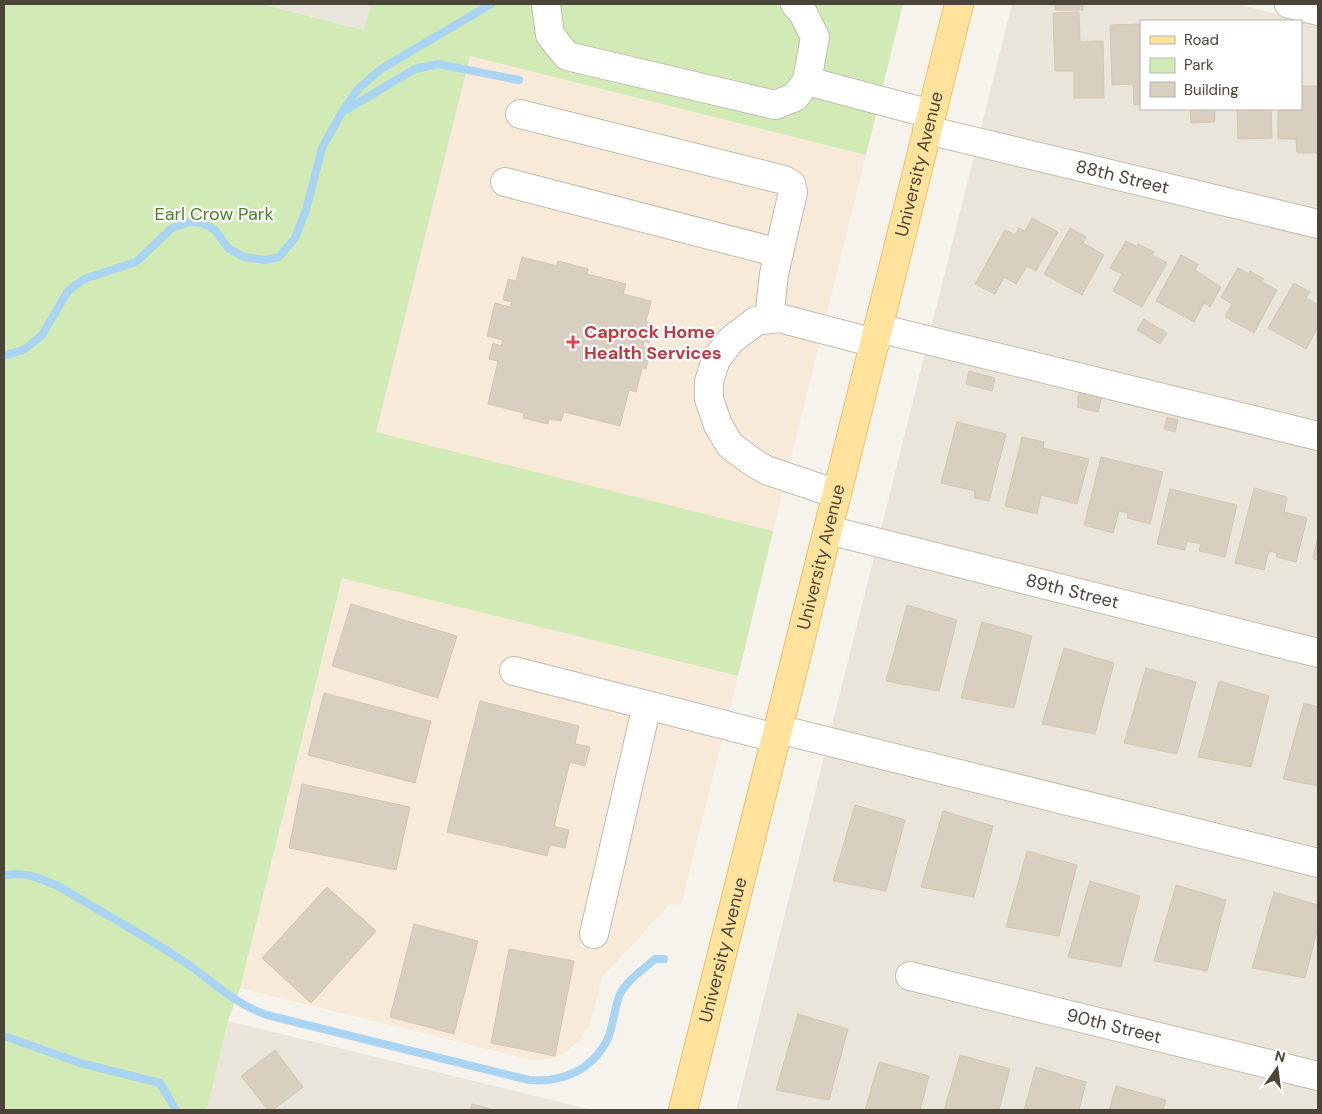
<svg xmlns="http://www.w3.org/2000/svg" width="1322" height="1114" viewBox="0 0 1322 1114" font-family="'DM Sans',sans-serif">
<rect width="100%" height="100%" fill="#f6f3ec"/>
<path fill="#eae5da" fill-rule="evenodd" d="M261 4H371L365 30Z
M1012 4H1236L1318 24V1110H736ZM1141 21H1301V109H1141Z
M228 1021 593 1110H207Z"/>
<path fill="#f7ead8" d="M470 56 866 155 773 531 376 432Z
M342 578 738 676 681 905 671 903 603 976 589 1026 580 1040 567 1051 552 1059 532 1060 240 988Z"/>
<path fill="#d2eab5" d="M4 4H261L364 30 371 4H903L866 155 470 56 376 432 773 531 738 676 342 578 240 988 228 1021 207 1110H4Z"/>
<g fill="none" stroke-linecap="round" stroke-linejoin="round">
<path stroke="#a9d4f2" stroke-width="8" d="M346 110 415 69 438 64 519 80
M4 356 25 349 42 335 68 291 84 279 136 262 172 228 189 222 202 223 215 230 228 248 244 257 265 260 279 257 295 238 306 210 322 148 342 112 358 89 381 69 491 4
M4 876C23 870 41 879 58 886 98 910 138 932 177 957 209 977 230 1002 267 1015L529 1080C562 1083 593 1070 608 1038 614 1024 614 1008 620 994 627 980 644 969 655 959H664
M4 1036 80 1063 160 1083 176 1110"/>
</g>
<path fill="#d8cfc1" stroke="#d3c7b4" d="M1055 4H1083V10H1055Z
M1079 12 1080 42 1103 41 1104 98H1074V71H1055L1053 13Z
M1141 24V105H1134L1133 84 1112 85 1110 25Z
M1301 67 1302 86H1317L1318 153H1297L1296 139H1278V109H1301Z
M1190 109H1215V122L1191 123Z
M1237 109H1271L1272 138 1238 139Z
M1032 218 1058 232 1036 271 1027 266 1016 284 1004 277 995 294 975 284 1005 230 1015 235 1019 228 1025 231Z
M1070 228 1086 237 1083 243 1104 255 1082 295 1044 274Z
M1126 241 1137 247 1138 244 1154 252 1152 255 1167 263 1142 307 1113 291 1122 274 1110 268Z
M1181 255 1198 264 1195 270 1221 287 1210 307 1204 303 1194 322 1156 301Z
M522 257 557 266 558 261 588 269 587 274 626 284 623 294 651 301 646 322 654 324 649 343 644 341 643 347 651 349 646 369 642 368 636 392 629 390 620 426 564 412 561 421 549 419 548 424 523 418 524 413 488 404 498 361 489 359 493 343 501 346 503 340 487 336 495 303 510 307 512 302 503 300 508 279 516 281Z
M1238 268 1249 274 1250 271 1264 279 1262 282 1277 290 1254 333 1225 317 1232 304 1221 297Z
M1294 283 1310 292 1306 298 1318 305V327L1306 349 1268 328Z
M1144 319 1167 333 1160 344 1137 330Z
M969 371 995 378 992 391 966 384Z
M1082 392 1102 397 1098 412 1077 407 1079 401 1077 400 1079 393 1082 394Z
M1167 417 1178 420 1175 432 1164 429Z
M957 422 1006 434 989 501 974 498 975 491 941 483Z
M1022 437 1044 442 1043 448 1089 459 1077 504 1041 495 1037 514 1005 506Z
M1101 457 1163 472 1150 524 1127 518 1128 513 1119 511 1113 533 1084 525Z
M1254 488 1287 497 1284 512 1307 518 1296 562 1276 557 1277 553 1269 551 1264 570 1235 563Z
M1170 489 1237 505 1225 557 1199 551 1201 544 1187 541 1185 550 1157 544Z
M1318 536V560L1313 559Z
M351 604 457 636 438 698 332 666Z
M907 605 957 620 939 691 886 681Z
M982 622 1032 636 1014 708 961 698Z
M1064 648 1114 663 1095 734 1042 724Z
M1146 668 1196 682 1177 754 1124 743Z
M1219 681 1269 696 1251 767 1198 757Z
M324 693 431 721 415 783 308 755Z
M480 701 579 726 575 744 590 747 585 766 570 762 554 826 569 830 565 848 550 845 547 856 447 832Z
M1304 703 1318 707V786L1283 779Z
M302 784 410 807 396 870 289 848Z
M855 805 905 820 886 891 833 881Z
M943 811 993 826 974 897 921 887Z
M1027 851 1077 865 1059 936 1006 927Z
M1090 881 1140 896 1121 967 1068 957Z
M1176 885 1226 900 1207 971 1154 961Z
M327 887 376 931 311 1003 262 958Z
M1274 892 1318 905V927L1305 978 1252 968Z
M414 924 478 941 454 1034 390 1017Z
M509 949 574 961 555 1056 491 1043Z
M798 1014 848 1029 829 1100 776 1090Z
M275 1050 303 1087 273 1110H268L241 1076Z
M960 1055 1010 1069 999 1110H944Z
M879 1062 929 1076 920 1110H865Z
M1036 1067 1086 1082 1079 1110H1024Z
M1116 1086 1166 1100 1163 1110H1109Z
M472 1104 494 1110H470Z"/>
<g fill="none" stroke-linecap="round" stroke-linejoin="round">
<g stroke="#c2bbae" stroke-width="30">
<g id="minor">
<path d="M546 4 550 35 567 56 775 105 795 97 807 81 815 37 803 13 795 4"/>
<path d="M1289 4 1318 11"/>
<path d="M807 81 931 114"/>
<path d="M520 114 784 180 791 184 793 192 774 274 769 319"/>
<path id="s1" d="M927 130 1318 224"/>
<path d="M505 182 779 253"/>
<path d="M878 328 1318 436"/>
<path d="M837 494 766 470 751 461 730 445 718 425 709 399V382L716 359 731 340 756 321 779 318 875 343"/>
<path id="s2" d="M828 530 1318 653"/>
<path d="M514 671 776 738"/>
<path d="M778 729 1318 863"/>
<path d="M594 934 647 705"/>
<path id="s3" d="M910 976 1318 1076"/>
</g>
</g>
<g stroke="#e6c16a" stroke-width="30">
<g id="major">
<path id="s4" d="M683 1110 959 4"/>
</g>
</g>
<use href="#minor" stroke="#fff" stroke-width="28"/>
<use href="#major" stroke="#ffe39c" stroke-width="28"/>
</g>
<path fill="#e0444e" stroke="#fff" stroke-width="2" d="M570.5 334.5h5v5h5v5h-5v5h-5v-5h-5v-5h5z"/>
<g text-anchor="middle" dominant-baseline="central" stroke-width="4.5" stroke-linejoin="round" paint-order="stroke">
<g font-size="18" fill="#4b4439" stroke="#fff">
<text stroke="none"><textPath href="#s4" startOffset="975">University Avenue</textPath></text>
<text stroke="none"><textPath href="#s1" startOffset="201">88th Street</textPath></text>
<text stroke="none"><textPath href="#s4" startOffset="570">University Avenue</textPath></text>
<text stroke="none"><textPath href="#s2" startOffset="252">89th Street</textPath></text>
<text stroke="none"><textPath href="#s4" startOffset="165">University Avenue</textPath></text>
<text stroke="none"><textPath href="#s3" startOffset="210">90th Street</textPath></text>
</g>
<g font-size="18" fill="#4a7f2a" stroke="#fff">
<text x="214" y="214">Earl Crow Park</text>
</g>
<g font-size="18" font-weight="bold" fill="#be3a42" stroke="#fff" text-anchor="start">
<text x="584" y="332">Caprock Home<tspan x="584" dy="21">Health Services</tspan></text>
</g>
</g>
<rect width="1322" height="1114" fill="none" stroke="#4b4439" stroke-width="10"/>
<rect x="1140" y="20" width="162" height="90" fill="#ffffff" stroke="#b7b4b0"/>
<rect x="1150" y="36" width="25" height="8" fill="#ffe39c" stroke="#b7b4b0"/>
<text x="1184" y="45" font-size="15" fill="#4b4439">Road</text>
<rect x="1150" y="58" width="25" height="15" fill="#d2eab5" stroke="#b7b4b0"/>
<text x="1184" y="70" font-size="15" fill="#4b4439">Park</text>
<rect x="1150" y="82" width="25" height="15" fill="#d8cfc1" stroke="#b7b4b0"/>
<text x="1184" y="95" font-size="15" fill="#4b4439">Building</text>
<g transform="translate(1277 1069) rotate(14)" stroke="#ffffff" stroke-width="4" paint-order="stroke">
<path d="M0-4L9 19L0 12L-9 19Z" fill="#4b4439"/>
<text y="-8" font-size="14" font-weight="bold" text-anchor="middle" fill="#4b4439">N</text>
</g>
</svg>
